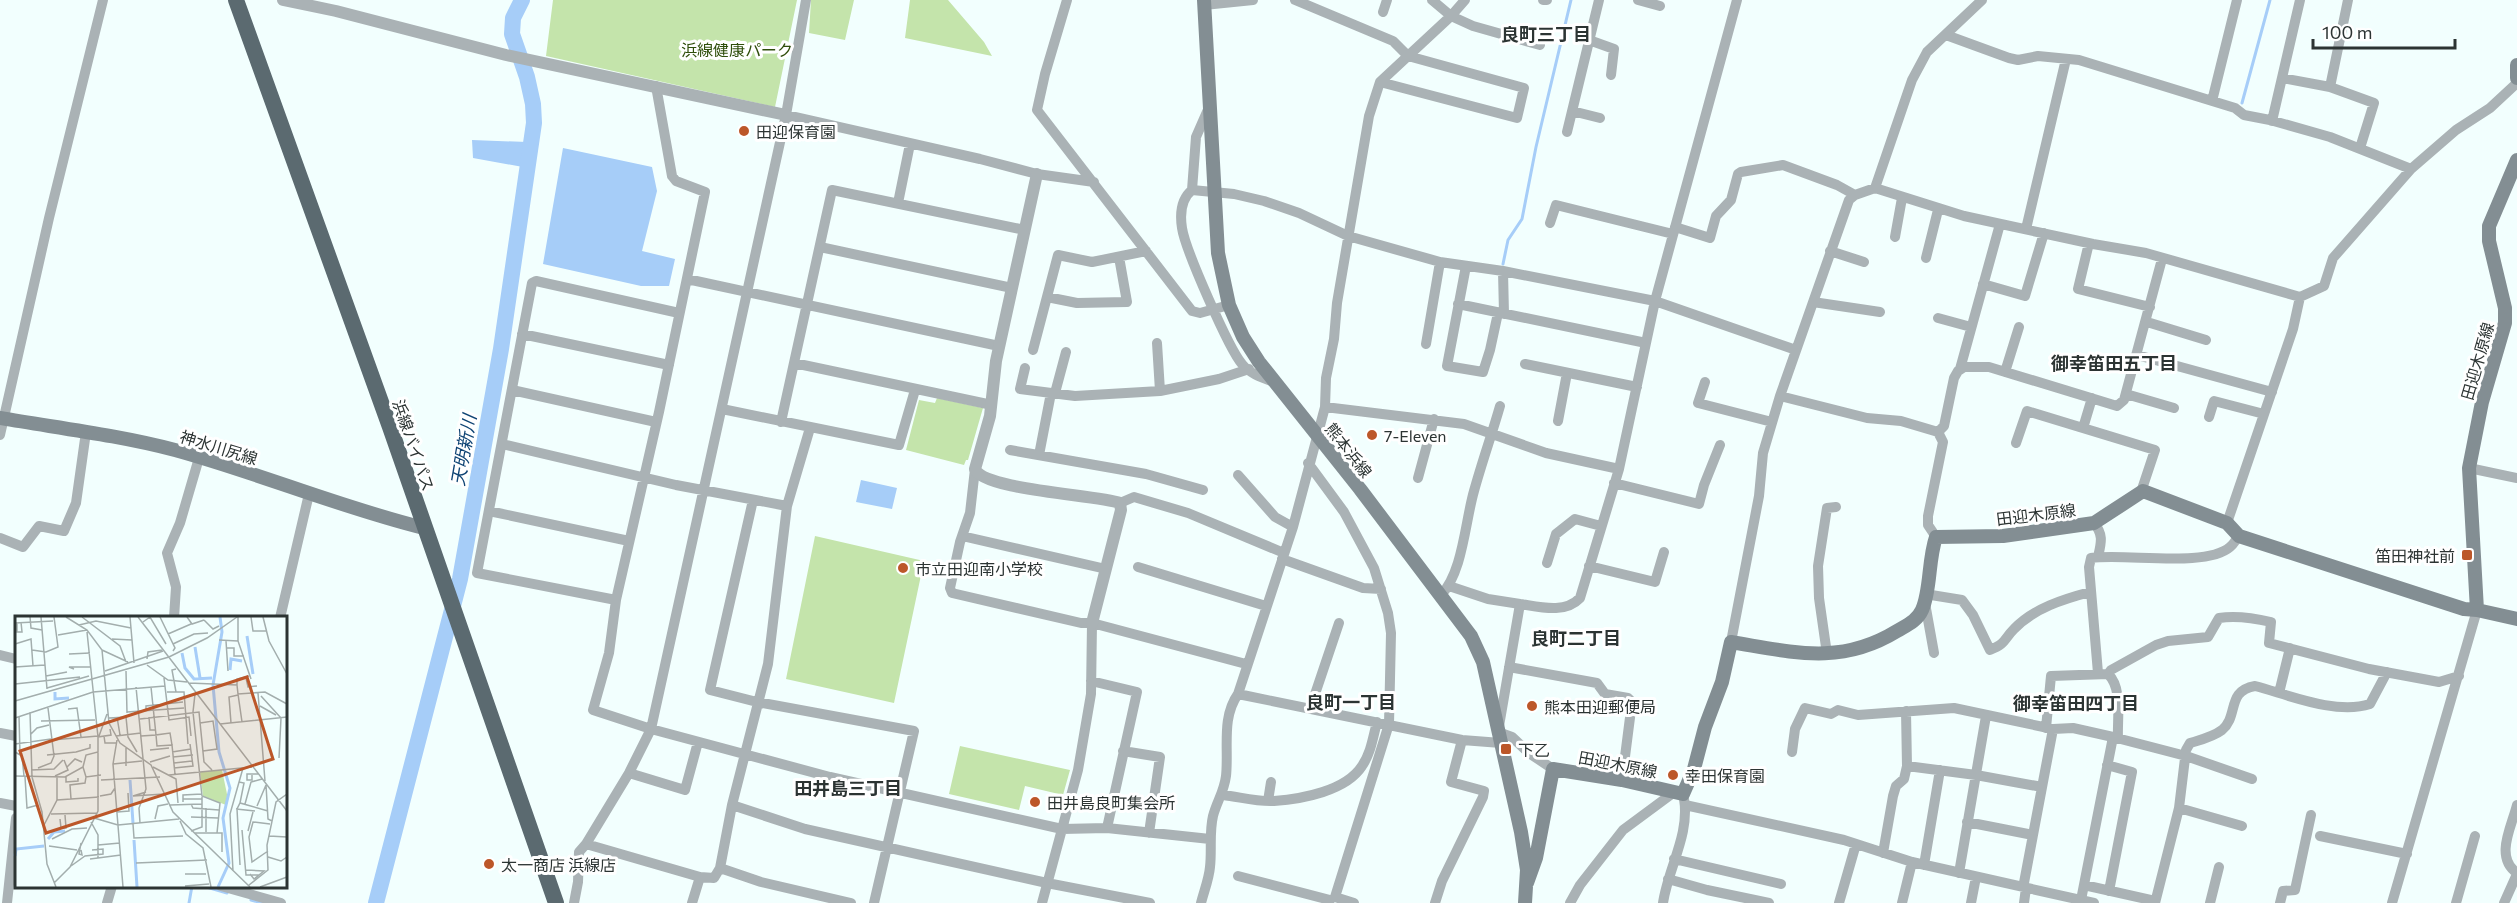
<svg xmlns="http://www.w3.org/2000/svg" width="2517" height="903" viewBox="0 0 2517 903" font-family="Commissioner,'Noto Sans JP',sans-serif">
<rect width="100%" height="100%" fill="#f2fffe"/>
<path fill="#c4e4ab" d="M553 0H797L775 107 546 56Z
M811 0H854L845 40 809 33Z
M910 0H948L984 42 992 56 905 38Z
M937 398 983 408 968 460H966L964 465 906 450 919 400 935 403Z
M815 536 924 561 894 703 786 679Z
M960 746 1070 770 1063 795 1025 786 1019 810 949 794Z"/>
<path fill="#a6cdf8" d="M472 140 527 142 523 167 473 158Z
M563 148 652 167 657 191 642 251 675 259 669 286H641L543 264Z
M861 480 897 488 892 509 856 502Z"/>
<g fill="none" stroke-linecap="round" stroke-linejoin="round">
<path stroke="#a6cdf8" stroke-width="3" d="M2242 103 2270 0
M1503 264 1508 240 1522 219 1536 147 1571 0
M203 886 227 893
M251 900 262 903
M189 903 192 886"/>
<path stroke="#a6cdf8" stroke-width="16" d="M376 903 460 579 501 349 534 123 533 104 527 77 512 34 513 18 522 0"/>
<path stroke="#aab2b5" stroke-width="10" d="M1067 0 1045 74 1037 110 1192 311 1200 313 1229 305
M1295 0 1393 41 1408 56 1524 88 1517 118 1380 82
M1432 0 1451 16 1473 26 1540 45
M1543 0H1547
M1638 0 1660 6
M1204 5 1253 0
M1383 12 1387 0
M1946 35 2009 58 2018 60 2038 56 2079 60 2235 108 2244 115 2270 120 2330 137 2411 169
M1589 40 1614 49 1611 75
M2282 78 2330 87 2374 103 2360 148
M656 86 672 176 676 181 705 192 659 412 616 600 609 653 593 710 651 729 830 777 1062 829 1107 828 1210 839
M2330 87 2348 0
M2212 101 2237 0
M1210 105 1196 137 1192 190C1181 199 1180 215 1182 228 1185 249 1229 349 1242 364 1250 374 1263 378 1274 382
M1572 111 1600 118
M786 115 980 159 1037 174 1094 182
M2272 121 2300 0
M1567 132 1599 0
M1875 188 1912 80 1927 52 1982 0
M1192 190 1234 194 1264 201 1299 213 1348 236 1440 262 1503 271 1655 301 1796 350
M898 203 910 144
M1550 223 1556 205 1673 234
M1675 227 1710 238 1716 216 1731 200 1738 174 1741 172 1783 165 1837 185 1855 195
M2026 229 2066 59
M1895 237 1902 198
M2089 243 2078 289 2150 307
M820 247 1012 288
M1830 251 1864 262
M1926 258 1938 210
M1466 266 1447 366 1483 372 1490 350 1498 313
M1503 271 1504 314
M687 279 999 346
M1983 284 2025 296 2044 233
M1047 297 1077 303 1127 302 1119 257
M1813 302 1880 312
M1458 304 1646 343
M1938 318 1971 327
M2147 322 2206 340
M522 334 669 365
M1157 343 1160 391
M1426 344 1440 262
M1033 350 1058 255 1092 262 1146 251
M2137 355 2272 392
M794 363 992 405
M1525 364 1637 387
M1025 368 1020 389 1075 396 1160 391 1219 379 1249 369
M1960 369 2000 224
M2005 372 2019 327
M1705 382 1698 403 1772 422
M512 390 656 422
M1055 393 1066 352
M2126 394 2174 408
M1780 396 1867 418 1901 421 1938 432 1943 442 1928 516V525L1936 537
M1325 407 1464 424 1546 453 1619 469
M722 409 899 445 915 390
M2209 417 2214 401 2264 414
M1558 421 1567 373
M781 422 832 190 1025 230
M2083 428 2092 398
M1938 432 1944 426 1954 378 1958 371 1964 367H1989L2117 406 2124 400 2162 259
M0 435 49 218 103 0
M2016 443 2027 411 2155 450 2141 492
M502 444 676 485 787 506
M1010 450 1146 474 1203 490
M1039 455 1051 393
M1308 463 1344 512 1374 568 1388 613 1391 633 1389 724 1335 897 1354 903
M2469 468 2517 478
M975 469 970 513 960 542 950 588 952 593 1081 623H1092
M1238 475 1275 517 1293 527
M1418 478 1434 419
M1614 483 1699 504 1704 485 1720 445
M753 500 710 690 757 702 914 731 874 903
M1120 503 1134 497 1188 513 1284 553
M489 511 629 541
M2094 523C2104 535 2101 543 2098 557
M2227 523 2293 329 2300 297
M962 536 1106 569
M0 538 23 547 39 526 64 531 76 503 86 432
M1282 559 1363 588 1381 589
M1547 563 1556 534 1575 519 1601 526
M1589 566 1655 582 1664 552
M1138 567 1266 606
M1449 586 1488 599 1520 604
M1925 594 1962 600 1973 615 1990 650C2007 643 2003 640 2014 629 2034 608 2064 599 2090 592
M1441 595C1463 572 1465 522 1474 491 1482 462 1492 434 1500 406
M616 600 477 573 532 283 536 281 679 313
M1925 603 1934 653
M174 618 176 587 167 553 180 523 199 458
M280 618 309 494
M1731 642 1759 496 1763 453 1780 396 1849 200 1855 195 1875 188 1964 216 2093 244 2146 253 2300 297 2324 286 2333 258 2411 169 2456 130 2490 108 2517 83
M1827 654 1819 598 1818 566 1827 508 1836 507
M0 655 16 659
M1509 667 1597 683 1605 694 1628 698 1632 702 1622 780
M2098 673 2089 567 2091 558C2125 553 2206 568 2230 547 2234 544 2236 539 2239 536
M2108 674 2111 670 2156 645 2168 641 2208 637 2219 618C2237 615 2254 618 2271 622L2269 643 2369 669 2439 682 2459 676
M1091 681 1137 692 1107 828
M2279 693 2290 648
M1238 694 1462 740 1501 743
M1310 709 1339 623
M2046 728 2051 676 2108 674C2123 688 2117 719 2118 738
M0 733 16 736
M1123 751 1160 757 1149 833
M1792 752 1795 729 1805 708 1831 714 1838 710 1858 715 1954 708 2053 729 2073 728 2113 737 2186 756 2252 779
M2107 765 2132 772 2109 891
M1907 766 1976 775 2042 787
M1553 769 1529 753 1512 737 1498 732 1520 604C1540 607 1565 614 1580 598L1619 469 1655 301 1737 0
M629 773 685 790 698 742
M1223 795C1240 797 1257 802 1274 801 1302 799 1346 791 1362 766 1371 753 1373 737 1377 722
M1268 801 1271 782
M0 803 16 806
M732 805 805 829 1047 883 1150 903
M1685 805 1844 840 1912 862 2094 903
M2517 805C2512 826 2494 857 2517 873
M2179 808 2242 826
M1967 822 2033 835
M2320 836 2407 854
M586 844 700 877
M1883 853 1893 796 1896 786 1904 779 1907 766 1906 711
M1674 859 1781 884
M1924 865 1940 770
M720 868 761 882 851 903
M1959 873 1986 716
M1238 876 1330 900
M1668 879 1707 890 1769 903
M2084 885 2155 901
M221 886 281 903
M2023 888 2053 729
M2081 900 2113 737
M7 903 16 818
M107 903 112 886
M574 903 578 882 579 852 586 844 629 773 651 729 786 115 806 0
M692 903 700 877 714 878 720 868 732 805 768 664 787 506 810 428
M1042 903 1078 770 1091 694 1092 623 1246 664
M1201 903C1204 891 1209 879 1210 867 1212 850 1209 833 1213 816 1217 801 1224 792 1226 776 1229 749 1221 718 1238 694L1293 527 1325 407 1326 378 1334 339 1337 303 1369 116 1380 82 1451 16 1465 0
M1435 903 1442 881 1483 797 1484 791 1451 782 1462 740
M1570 903 1580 885 1623 830 1673 793
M1663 903C1668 868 1690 835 1684 799
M1839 903 1856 844
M1902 903 1912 862
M1971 903 1976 877
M2024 903 2026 888
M2155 903 2179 808 2186 750 2190 743C2200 740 2213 737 2222 730 2239 716 2226 691 2255 686 2289 695 2336 715 2370 704L2387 672
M2210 903 2219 867
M2280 903 2283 891 2295 890 2311 815
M2392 903 2477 610
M2456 903 2475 836
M2504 903 2517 874"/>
<path stroke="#aab2b5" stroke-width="12" d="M283 0 336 11 506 55 786 115
M1037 174 996 361 990 416 975 469C983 490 1097 495 1120 503L1121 510 1092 623"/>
<path stroke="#838e93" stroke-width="14" d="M1204 0 1218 253 1229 305 1243 337 1259 362 1360 489 1471 636 1483 662 1521 832 1527 870 1525 903
M2517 65V78
M0 418C58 428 118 435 175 450 259 473 339 507 424 528
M2477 610 2469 468 2482 402 2505 323V308L2489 241V226L2517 160
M1527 883 1536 858 1553 769 1622 780 1683 794 1694 769 1705 727 1722 682 1731 642C1793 652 1840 666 1897 631 1907 625 1917 621 1922 610 1931 590 1928 560 1936 537L2003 536 2094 523 2143 491 2227 523 2239 536 2464 609 2477 610 2517 619"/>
<path stroke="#5b6a70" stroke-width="16" d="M236 0 390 427 556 903"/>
</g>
<g fill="#bc5729" stroke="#fff" stroke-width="2">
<circle cx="744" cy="131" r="6"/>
<circle cx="1372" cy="435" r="6"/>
<rect x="2461" y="549" width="12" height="12" rx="3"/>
<circle cx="903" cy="568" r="6"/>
<circle cx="1532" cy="706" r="6"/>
<rect x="1500" y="743" width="12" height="12" rx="3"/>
<circle cx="1673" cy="775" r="6"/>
<circle cx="1035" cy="802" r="6"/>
<circle cx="489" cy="864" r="6"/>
</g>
<g text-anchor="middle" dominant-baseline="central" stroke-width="6" stroke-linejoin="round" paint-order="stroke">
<g font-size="16" fill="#2f4e0b" stroke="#fff">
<text x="737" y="49">浜線健康パーク</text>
</g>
<g font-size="16" fill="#2c3433" stroke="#fff" text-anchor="start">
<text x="756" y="131">田迎保育園</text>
<text x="1384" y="435">7-Eleven</text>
<text x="2455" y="555" text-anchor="end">笛田神社前</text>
<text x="915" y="568">市立田迎南小学校</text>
<text x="1544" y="706">熊本田迎郵便局</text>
<text x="1518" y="749">下乙</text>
<text x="1685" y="775">幸田保育園</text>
<text x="1047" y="802">田井島良町集会所</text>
<text x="501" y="864">太一商店 浜線店</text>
</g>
<g font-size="16" fill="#2c3433" stroke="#fff">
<text transform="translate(2477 361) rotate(-74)">田迎木原線</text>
<text transform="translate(414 445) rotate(71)">浜線バイパス</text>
<text transform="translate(219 447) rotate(17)">神水川尻線</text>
<text transform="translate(1349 450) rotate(52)">熊本浜線</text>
<text transform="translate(2036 514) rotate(-7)">田迎木原線</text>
<text transform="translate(1618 764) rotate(11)">田迎木原線</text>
</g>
<g font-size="18" font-weight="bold" fill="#2c3433" stroke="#fff">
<text x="1546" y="34">良町三丁目</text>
<text x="2114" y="363">御幸笛田五丁目</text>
<text x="1576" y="638">良町二丁目</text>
<text x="1351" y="702">良町一丁目</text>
<text x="2076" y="703">御幸笛田四丁目</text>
<text x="848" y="788">田井島三丁目</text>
</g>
<g font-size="18" font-style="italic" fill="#0f4474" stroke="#fff">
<text transform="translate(463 450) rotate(-80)">天明新川</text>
</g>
</g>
<g transform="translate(15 616)">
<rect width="272" height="272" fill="#f2fffe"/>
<path d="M207 154 213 183 211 189 188 180 185 156Z" fill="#c4e4ab"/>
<path fill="none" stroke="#a6cdf8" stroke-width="3" d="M232 20 238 58M180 31 185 62M167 37 170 52 179 63 197 62M215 54 216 43 227 45M40 76V83L54 82M115 164 118 207M33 223 39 216 50 215M119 224 122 271M0 240 1 233 29 230M203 271 214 247 208 202 215 172 204 136 198 69 207 16 205 1"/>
<path fill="none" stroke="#a3aead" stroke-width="1.5" d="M15 1 16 12 27 14M26 1 32 73M51 1 72 14 87 34 94 107 105 127 136 149 158 196 235 271M67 1 105 30 111 46M115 1 119 47M123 1 272 195M145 1 160 32 158 35M172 1 177 8 189 4M223 1V25L236 63M236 1 238 15H251M248 1 254 25 272 58M189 4 198 13 204 10M128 6 135 1 151 28M0 7 38 5M2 7V16H7L6 6M64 9 81 5 116 12M72 16 83 121M153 18 176 8M43 19 72 14M97 23 117 24M204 24 223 25M211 25 213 55M0 28 16 23 18 50M158 28 179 18 193 17M212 32H219V40H229M17 34 31 36 43 31 39 1M87 34 113 46M54 38 75 37M132 43 133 36 147 34M132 49 153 64 172 66M0 51 30 49M59 53 54 51H75M90 55 148 35M111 55 112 97M31 60 52 56M149 62 154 104 174 101 176 120M231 62 233 71 242 70M174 67 222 69V63L234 60M0 68 65 61M222 69 223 78 250 76 272 88M121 71 131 173 124 192 125 207M32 72 74 60M152 76H169L173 128M161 76 157 54 161 53M243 77 250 165M223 78 227 106M246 80 266 102 264 142M0 85 154 41 192 22 222 1M245 90 261 99M53 93 62 92 66 121M131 95V90L168 86M15 96 17 161M112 96 169 92M4 100 5 138M102 101 105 119M134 101 135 114H140M0 102 78 76 150 70M94 102 111 101 113 121 122 136M125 103 184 96 189 146 197 154M26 105 80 104M185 107 198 105 202 133 188 135M216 107 214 81 223 79M205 108 272 101M16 118 22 112 34 109M84 120 92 98M89 120 90 127H102M101 120 126 117M126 120 141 119 136 71M37 124 83 120M102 124 98 148 108 271M0 128 36 123M157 129 155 117 141 119 142 130 157 129 160 158M111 131V150M135 134 154 132M0 136 7 140 9 160M157 136 176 133M32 139 61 136 75 132V128M158 141 178 139M135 146 155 140M159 147 177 145M98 148 127 145M52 151 60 143 67 146M68 151 71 161 86 159M138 151 161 163 163 187M23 152 36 147 39 140 33 92M159 152 178 150 175 128M16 154 39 153 48 144M154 159 237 151M237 159V164H232V158H243M0 160 50 161 68 151 71 139 83 136V121L96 119 95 113M40 160 53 154 49 144M10 161 12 192 23 189M17 161 27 196 32 248 41 271M51 161V166L63 165V162M86 164 145 161M224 166 229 167 225 187M131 176 118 180 149 178M85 180 96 178 100 172M56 183 55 169 70 167 71 161M168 183H187M42 184 84 181M168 186V179L187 178M176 188 178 192 204 194M230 188 236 166 247 163M155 189 187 188M242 190 251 169 253 203 257 205M191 192V216M221 193 240 195M102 196 114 195 113 177M36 198 82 197M176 201 203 202M79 202 103 209M45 203 46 212H51L50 199M140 203 143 190 153 188M165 205 171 218 188 232 196 271M76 206 83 219V242M118 208 119 222 168 220M29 209 42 184V161M103 209 164 203M227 214 231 259H244M176 215 187 211V181M233 215 238 196M179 217H202L205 187 187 180 178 96 180 78M202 217H207V236M254 220 272 221M37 223 57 213 72 212M83 229 105 227M34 230 62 234M66 234 67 239 64 238 66 227M253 235 237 246 234 221 238 206 255 208M253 241 266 245 272 241M75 243 106 239M121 247 192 244M225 249 222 193 225 187 253 195M56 250 70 240 88 238V233L77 234M231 254 249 255 239 263 235 258M218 255 215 198 228 152M170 258H191M39 267 55 251 83 195V136M234 269 253 254 252 229 261 186 272 178M170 270 194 268M245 271 272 261"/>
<path fill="#bc5729" fill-opacity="0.15" stroke="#bc5729" stroke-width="3" d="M232 61 258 143 31 217 5 135Z"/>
<rect width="272" height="272" fill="none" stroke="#2c3433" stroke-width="3"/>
</g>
<path d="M2313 39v9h142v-9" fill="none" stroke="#2c3433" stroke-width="3"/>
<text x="2322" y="39" font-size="18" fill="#2c3433" stroke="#ffffff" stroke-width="4.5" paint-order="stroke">100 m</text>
</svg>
